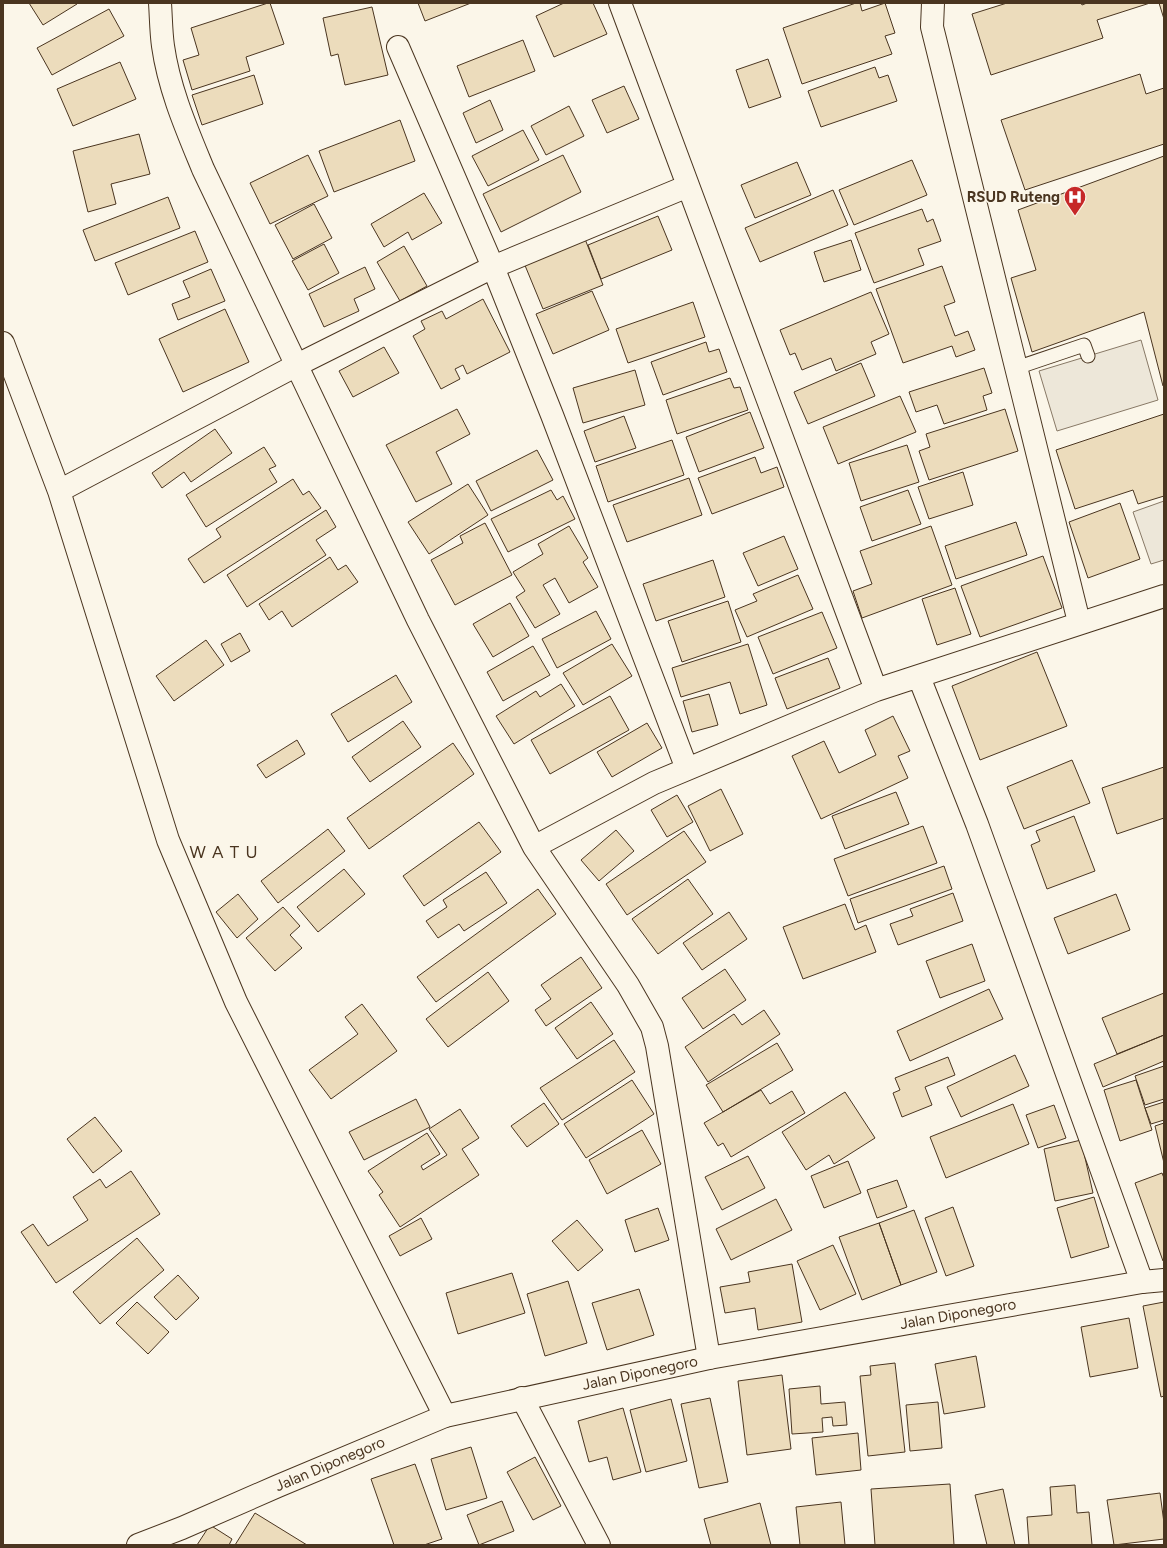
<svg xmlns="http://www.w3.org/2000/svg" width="1167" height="1548" viewBox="0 0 1167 1548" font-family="Figtree,sans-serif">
<rect width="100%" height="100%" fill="#fbf6e9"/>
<path fill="#ede7d9" stroke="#887966" d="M1141 340 1158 400 1057 431 1039 371Z
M1164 501V560L1151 564 1133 512Z"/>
<path fill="#ecdcbc" stroke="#4a3520" d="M29 3H77V4L43 25Z
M268 3H270L284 44 246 57 250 71 192 90 183 60 199 55 191 28Z
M418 3H471L425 21Z
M564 3H593L607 34 554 57 536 16Z
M856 3H860L862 11 885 3 895 33 885 36 892 54 802 84 783 28Z
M1007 3H1081L1082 5 1087 3H1150L1097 20 1103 38 991 75 972 14Z
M1159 3H1164V19Z
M372 7 388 75 345 85 338 54 331 56 323 18Z
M109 9 124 36 52 75 37 48Z
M523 40 535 71 469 97 457 66Z
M768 59 781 97 749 108 736 70Z
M120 62 136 99 73 126 57 89Z
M875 67 879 78 888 75 897 101 821 127 808 91Z
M1140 74 1146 94 1164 88V144L1025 190 1001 120Z
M254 75 263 104 202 125 192 95Z
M624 86 639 119 607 133 592 100Z
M490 100 503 130 476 143 463 113Z
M569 106 584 136 546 155 531 126Z
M400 120 415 161 334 192 319 151Z
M523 130 539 160 488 186 472 156Z
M139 134 150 174 111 184 116 204 88 212 73 151Z
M308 155 328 196 270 224 250 183Z
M563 155 581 192 501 232 483 194Z
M1164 156V385L1163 386 1144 312 1032 352 1011 278 1036 270 1018 210Z
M912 160 927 195 854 225 839 190Z
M797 162 811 195 755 218 741 185Z
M833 190 848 225 760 262 745 228Z
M424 193 442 223 412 240 408 232 384 247 371 224Z
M168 197 180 228 95 261 83 230Z
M314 204 332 238 293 259 275 225Z
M922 209 927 222 933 219 941 241 918 249 924 265 874 283 855 233Z
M658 216 672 250 601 279 588 245Z
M195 231 208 262 128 295 115 263Z
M585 239 603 285 543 309 524 263Z
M851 240 861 270 824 282 814 252Z
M324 244 339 273 308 290 292 261Z
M404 246 427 286 400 301 377 262Z
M942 266 955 302 944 306 955 336 968 331 975 350 956 357 952 346 903 363 876 289Z
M365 267 375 289 354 299 359 311 324 327 309 294Z
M211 269 225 301 178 320 172 304 190 297 183 281Z
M592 291 609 330 553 354 536 314Z
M871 292 889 334 871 342 876 354 836 371 831 358 802 370 795 353 790 355 780 330Z
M483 299 510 352 467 374 463 365 455 369 460 379 441 389 413 336 425 329 421 321 442 311 446 319Z
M693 302 705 337 628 363 616 329Z
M225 309 249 362 183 392 159 339Z
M706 342 709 352 719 349 727 372 663 395 651 362Z
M384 347 399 373 353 397 339 371Z
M861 363 875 396 808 424 794 392Z
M984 368 992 393 983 396 987 410 944 424 937 405 916 412 909 392Z
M635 370 645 405 583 423 573 388Z
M730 378 734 388 740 387 748 410 677 434 666 400Z
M900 396 916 432 838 464 823 427Z
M457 409 470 434 436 452 452 484 416 502 386 445Z
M1005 409 1018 451 929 480 919 451 930 447 926 434Z
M750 412 764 448 699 472 686 437Z
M1164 414V496L1138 504 1133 490 1075 509 1056 450Z
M624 416 636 448 595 462 584 431Z
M215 429 232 453 191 482 184 472 162 488 152 473Z
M672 440 684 475 608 502 596 466Z
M907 445 919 482 861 501 849 463Z
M264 447 276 466 269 469 277 482 206 527 186 495Z
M537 450 553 480 491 511 476 481Z
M755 457 761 473 777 467 784 487 712 514 698 478Z
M963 472 973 505 929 519 918 487Z
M689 478 702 515 627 542 613 505Z
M293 479 303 495 309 491 321 508 204 583 188 559 221 537 216 529Z
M468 484 488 515 429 554 408 522Z
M551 490 557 500 563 496 575 519 508 552 491 519Z
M908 490 921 524 872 541 860 507Z
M1120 503 1140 559 1088 578 1069 522Z
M326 510 336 527 316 540 326 555 247 607 227 575Z
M1016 522 1027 555 956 579 945 546Z
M485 523 512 575 455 605 431 560 463 543 460 536Z
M569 526 588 558 583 562 598 587 569 603 555 578 543 585 560 614 535 628 516 597 525 591 513 572 543 554 538 544Z
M931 526 952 585 862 618 853 591 872 584 860 551Z
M784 536 798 569 758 586 743 553Z
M1043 556 1062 608 980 637 961 586Z
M330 557 338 570 346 565 358 582 292 627 282 611 269 620 259 604Z
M713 560 725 597 656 621 643 584Z
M798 575 813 609 747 637 735 610 757 601 753 594Z
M955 588 971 634 937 645 922 599Z
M728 601 741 642 682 662 668 621Z
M510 603 529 636 493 657 473 624Z
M596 611 611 639 557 668 542 639Z
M822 612 837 648 773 674 758 637Z
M240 633 250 651 231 662 221 644Z
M206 640 224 665 174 701 156 676Z
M612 644 632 676 583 705 563 673Z
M748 644 767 705 740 714 730 682 681 697 672 668Z
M533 646 550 675 503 701 487 672Z
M1037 652 1067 726 980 760 952 686Z
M828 658 840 688 787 709 775 678Z
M396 675 412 702 348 742 331 714Z
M561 684 575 706 514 744 496 716 536 691 540 697Z
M709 694 718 725 692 732 683 701Z
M610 696 629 730 550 774 531 740Z
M893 716 910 751 898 756 908 778 821 819 792 756 824 741 839 773 876 755 865 730Z
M403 721 421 747 370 782 352 757Z
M647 723 662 748 612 777 597 752Z
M297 740 305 754 266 778 257 765Z
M453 743 474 774 369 849 347 818Z
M1072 760 1090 803 1024 829 1007 787Z
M1164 767V818L1117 834 1102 788Z
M721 789 743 834 710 851 688 806Z
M896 792 909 824 845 849 832 816Z
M677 795 693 822 667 837 651 810Z
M1074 816 1095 871 1047 889 1031 845 1040 841 1036 831Z
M479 822 501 852 424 906 403 876Z
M923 826 937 863 848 896 834 859Z
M328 829 345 851 278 903 261 881Z
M616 830 634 851 599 881 581 860Z
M684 831 706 862 627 915 606 884Z
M944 866 952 889 858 923 850 899Z
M344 869 365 894 318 932 297 907Z
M486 872 507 903 464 931 459 924 438 938 426 921 447 907 443 900Z
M688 879 713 914 658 954 632 919Z
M538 889 556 914 436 1002 417 977Z
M953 893 963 921 898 945 890 924 913 916 910 909Z
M238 894 258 919 237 938 216 912Z
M1116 894 1130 930 1068 954 1054 918Z
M845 904 855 930 866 925 876 952 803 979 783 927Z
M283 907 300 926 290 935 302 948 275 971 246 938Z
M729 912 747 939 702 970 683 943Z
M972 944 985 981 940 998 926 961Z
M581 957 602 988 546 1026 535 1010 551 999 541 985Z
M725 969 746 1000 703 1029 682 998Z
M488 972 509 1001 448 1047 426 1019Z
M989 989 1003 1019 910 1061 897 1031Z
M1164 993V1035L1117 1054 1102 1018Z
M591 1002 613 1034 577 1059 555 1028Z
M362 1004 397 1051 331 1099 309 1070 358 1034 345 1017Z
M764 1010 780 1034 708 1082 685 1047 734 1014 742 1025Z
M1164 1035V1061L1103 1087 1094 1064Z
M614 1040 635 1072 562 1120 540 1088Z
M777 1043 793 1070 723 1112 706 1085Z
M1015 1055 1029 1086 961 1117 947 1087Z
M948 1057 955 1075 925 1087 932 1105 902 1117 893 1093 900 1090 895 1078Z
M1164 1066V1099L1145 1105 1135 1076Z
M632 1080 654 1114 586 1158 564 1124Z
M1136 1080 1152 1130 1120 1141 1104 1090Z
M761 1090 770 1104 792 1091 805 1113 731 1157 723 1143 718 1146 704 1123Z
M845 1092 875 1138 834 1164 829 1155 806 1170 782 1132Z
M416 1099 430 1127 364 1160 349 1132Z
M1164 1102V1120L1151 1124 1145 1108Z
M544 1103 559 1124 527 1147 511 1126Z
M1013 1104 1029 1144 946 1178 930 1137Z
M1054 1105 1066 1138 1038 1148 1026 1115Z
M460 1109 479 1138 462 1149 479 1175 400 1227 379 1195 383 1192 368 1171 427 1133 440 1154 421 1166 423 1170 447 1155 429 1129Z
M95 1117 122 1151 93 1173 67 1139Z
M1164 1123V1163L1155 1126Z
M642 1130 661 1164 607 1194 589 1160Z
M1081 1140 1093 1193 1055 1201 1044 1149Z
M748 1156 765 1188 722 1210 705 1177Z
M848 1161 861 1193 824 1208 811 1176Z
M131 1171 160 1214 56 1283 21 1232 33 1224 48 1246 88 1220 73 1197 100 1179 106 1188Z
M1162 1173 1164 1178V1260L1163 1261 1135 1183Z
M897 1180 907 1207 877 1218 867 1190Z
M1094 1197 1109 1247 1071 1258 1057 1208Z
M776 1199 792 1230 731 1260 716 1229Z
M953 1207 974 1266 946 1276 925 1218Z
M658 1208 669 1240 635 1252 625 1220Z
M914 1210 937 1272 901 1285 879 1223Z
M421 1218 432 1239 400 1256 389 1236Z
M577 1220 603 1250 578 1271 552 1241Z
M879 1223 901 1285 862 1300 839 1237Z
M137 1238 164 1270 100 1324 73 1292Z
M833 1245 856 1294 820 1310 797 1261Z
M792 1264 802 1322 758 1330 755 1308 725 1313 720 1287 750 1282 748 1272Z
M512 1273 525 1313 458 1334 446 1293Z
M178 1275 199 1298 176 1320 154 1297Z
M568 1281 587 1343 545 1356 527 1294Z
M639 1289 654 1335 607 1350 592 1303Z
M137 1302 169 1332 148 1354 116 1323Z
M1164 1302V1396L1161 1397 1143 1306Z
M1129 1318 1138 1368 1090 1377 1081 1327Z
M976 1356 985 1407 944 1414 935 1364Z
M895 1363 905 1452 868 1456 860 1376 871 1375 870 1366Z
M782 1375 791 1449 747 1455 738 1381Z
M820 1386 821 1404 845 1402 847 1425 833 1426 832 1417 822 1418 823 1432 792 1434 789 1389Z
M710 1398 728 1482 699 1488 681 1404Z
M671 1399 687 1461 646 1472 630 1410Z
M938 1402 942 1448 910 1451 906 1405Z
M623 1408 641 1472 613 1480 607 1457 589 1462 578 1421Z
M858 1433 861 1470 816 1475 812 1438Z
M471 1447 487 1498 446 1510 431 1459Z
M535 1457 561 1506 533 1520 507 1472Z
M415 1464 442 1539 424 1545H394L371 1479Z
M950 1484 954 1545H875L871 1489Z
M1075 1485 1077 1513 1089 1512 1092 1545H1029L1027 1517 1052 1515 1050 1487Z
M1003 1489 1015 1545H987L975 1495Z
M1160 1493 1164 1523V1539L1114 1545 1107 1500Z
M502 1501 514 1531 479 1545 467 1515Z
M841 1502 845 1545H800L796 1507Z
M760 1503 771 1545H711L704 1519Z
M255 1513 307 1545H235Z
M210 1525 232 1539 229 1545H197Z"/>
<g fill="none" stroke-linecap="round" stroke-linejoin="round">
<g stroke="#4a3520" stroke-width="15">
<path id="service" d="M1016 368 1084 345 1088 356"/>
</g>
<g stroke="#4a3520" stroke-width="24">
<path id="minor" d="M160 3C161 17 161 32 163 46 169 89 187 130 203 169L418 620 534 847
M620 3 876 690
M933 3 932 27 935 39 1079 622
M398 47 493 267 552 415 687 769
M3 343 59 491 297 365 493 267 688 186
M59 491 168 840 236 1002 445 1416
M919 677 977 824 1142 1282
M709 1358 657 1046 652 1027 628 985 534 847 654 783 876 690 1164 596
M522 1398 599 1545"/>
</g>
<g stroke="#4a3520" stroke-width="24">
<path id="tertiary" d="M138 1545 182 1528 278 1486 445 1416 709 1358 1142 1282 1164 1280"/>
</g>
<use href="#service" stroke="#fbf6e9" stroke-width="13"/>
<use href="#minor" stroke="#fbf6e9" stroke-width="22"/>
<use href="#tertiary" stroke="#fbf6e9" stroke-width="22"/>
</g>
<defs>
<g id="hospital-pin" transform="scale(1.15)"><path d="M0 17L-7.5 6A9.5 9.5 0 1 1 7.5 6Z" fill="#c62828" stroke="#fbf6e9"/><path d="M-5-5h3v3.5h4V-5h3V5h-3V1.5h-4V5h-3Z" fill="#fff"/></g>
</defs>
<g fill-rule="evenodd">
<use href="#hospital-pin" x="1075" y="197"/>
</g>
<g text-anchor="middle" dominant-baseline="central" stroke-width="3" stroke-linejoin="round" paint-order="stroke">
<g font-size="15" font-weight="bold" fill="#4a3520" stroke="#fbf6e9" text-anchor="end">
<text x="1060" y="197">RSUD Ruteng</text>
</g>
<g font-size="15" fill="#4a3520" stroke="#fbf6e9">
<text transform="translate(958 1314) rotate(-10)">Jalan Diponegoro</text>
<text transform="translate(640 1373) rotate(-12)">Jalan Diponegoro</text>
<text transform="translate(330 1464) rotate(-23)">Jalan Diponegoro</text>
</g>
<g font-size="17" letter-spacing="1" fill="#4a3520" stroke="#fbf6e9">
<text x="224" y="852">W A T U</text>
</g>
</g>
<rect width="1167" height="1548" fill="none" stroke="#4a3520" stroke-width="8"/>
</svg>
